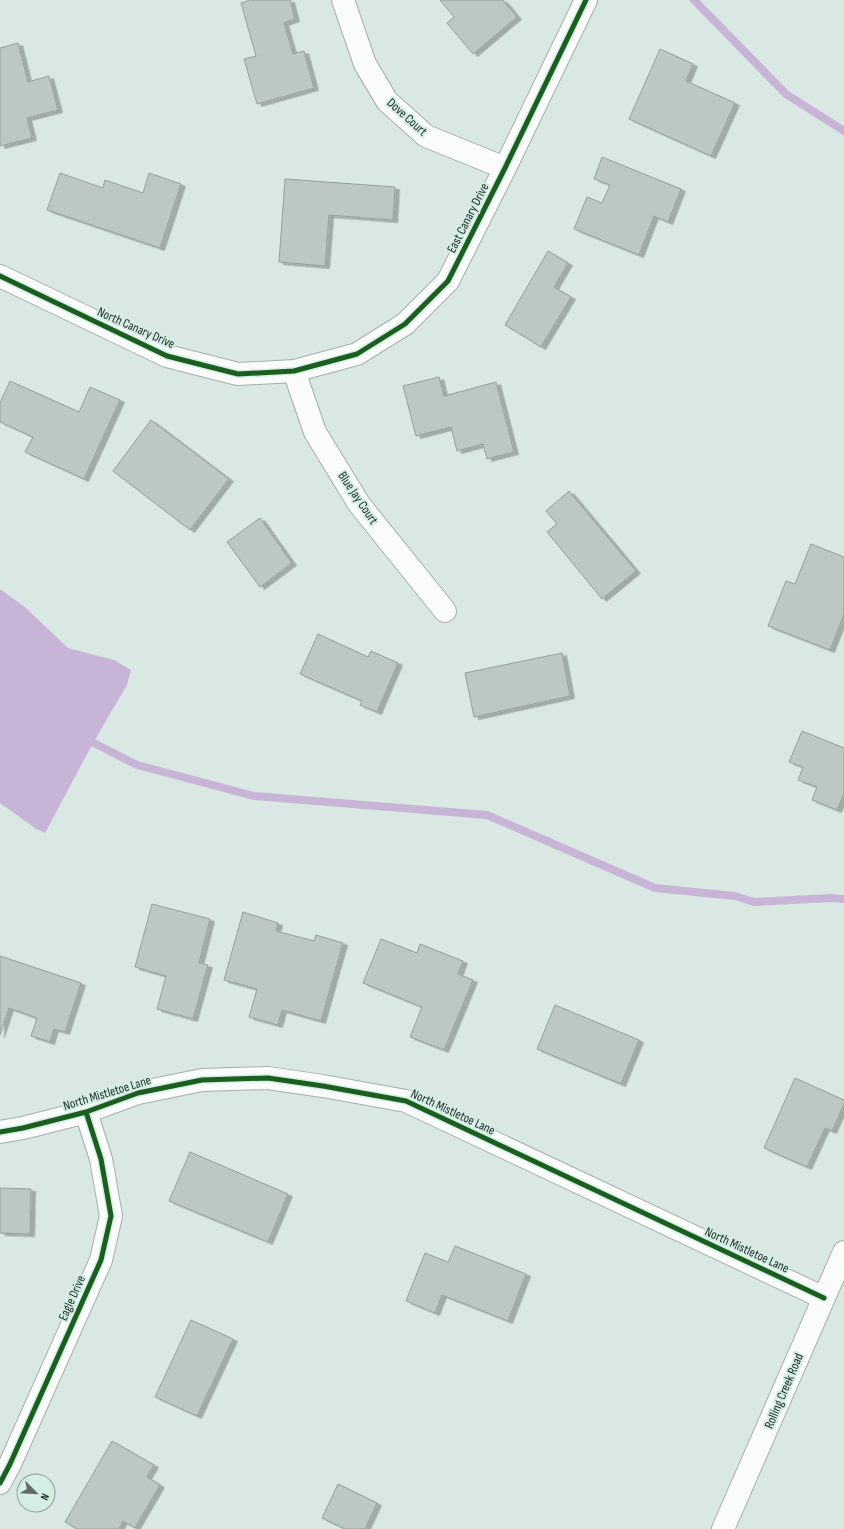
<svg xmlns="http://www.w3.org/2000/svg" width="844" height="1529" viewBox="0 0 844 1529" font-family="'Sofia Sans Condensed',sans-serif">
<defs>
<filter id="shadow"><feDropShadow dx="4.5" dy="2.5" stdDeviation="0" flood-color="#0004"/></filter>
</defs>
<rect width="100%" height="100%" fill="#dae8e3"/>
<path fill="#c8b4d7" d="M0 589 26 608 68 648 114 660 131 670 127 685 93 743 45 833 36 829 0 803Z"/>
<g fill="none" stroke-linecap="round" stroke-linejoin="round">
<path stroke="#c8b4d7" stroke-width="8" d="M694 0 786 94 844 131
M84 738 137 765 254 796 487 815 655 888 735 896 754 902 832 898 844 899"/>
</g>
<path fill="#bcc8c4" stroke="#949f9b" filter="url(#shadow)" d="M250 0H290L295 19 284 23 293 54 304 51 314 88 257 104 244 59 256 56 241 3Z
M440 0H503L517 17 473 54 447 23 454 17Z
M18 43 28 82 49 76 58 110 27 118 32 138 0 146V48Z
M660 49 693 64 686 81 735 103 711 156 629 119Z
M602 157 681 189 668 222 654 216 639 255 574 229 587 197 602 203 610 185 594 179Z
M60 173 103 188 105 180 143 193 149 173 181 184 160 248 47 210Z
M285 179 395 187 393 220 329 215 325 266 279 262Z
M548 251 568 263 554 287 571 297 541 347 505 325Z
M439 377 444 396 496 382 514 452 487 459 483 444 457 451 451 427 416 436 403 386Z
M10 381 79 412 90 387 120 400 84 479 25 452 33 437 0 422V403Z
M151 420 229 479 190 530 113 471Z
M569 491 636 571 602 599 547 532 557 524 546 511Z
M260 518 292 563 260 587 227 542Z
M811 544 844 557V614L830 650 768 626 786 581 795 584Z
M318 634 368 657 371 651 398 663 377 712 360 705 362 701 300 674Z
M562 653 570 696 474 717 465 673Z
M802 731 844 748V793L837 810 812 800 817 787 798 780 803 767 789 762Z
M152 904 210 919 199 963 208 965 193 1019 157 1009 166 976 135 967Z
M243 912 278 923 276 931 314 941 316 935 343 943 321 1021 282 1010 278 1025 249 1017 257 989 224 980Z
M381 939 417 953 420 944 463 961 458 974 473 980 444 1050 410 1037 422 1007 363 983Z
M0 956 81 983 65 1032 54 1029 50 1042 31 1036 37 1018 9 1008 0 1035Z
M555 1005 639 1040 621 1084 537 1049Z
M795 1078 844 1100V1104L832 1131 825 1128 807 1167 764 1148Z
M190 1152 288 1194 268 1242 169 1201Z
M0 1188 31 1189 30 1234 0 1233Z
M455 1246 526 1274 508 1321 442 1295 435 1313 406 1301 425 1253 448 1262Z
M191 1320 233 1339 197 1416 155 1397Z
M112 1441 154 1465 147 1477 160 1485 135 1528 123 1521 119 1529H77L65 1522Z
M338 1484 377 1503 365 1529H345L322 1518Z"/>
<g fill="none" stroke-linecap="round" stroke-linejoin="round">
<g stroke="#a4afab" stroke-width="24">
<path id="minor" d="M343 0 365 64 387 101 426 136 505 168
M0 276 167 356 238 374 294 371 357 354 405 324 448 281 505 168 586 0
M294 371 315 432 359 504 445 611
M0 1132 23 1128 86 1112 138 1093 202 1080 268 1078 323 1086 406 1101 824 1298
M0 1483 10 1464 101 1260 111 1216 101 1159 86 1112
M723 1529 844 1252"/>
</g>
<use href="#minor" stroke="#f9fcfb" stroke-width="22"/>
<g stroke="#d4eee4" stroke-width="8">
<path id="cycleway" d="M0 276 167 356 238 374 294 371 357 354 405 324 448 281 505 168 586 0
M0 1132 23 1128 86 1112 138 1093 202 1080 268 1078 323 1086 406 1101 824 1298
M0 1483 10 1464 101 1260 111 1216 101 1159 86 1112"/>
</g>
<use href="#cycleway" stroke="#1b5e20" stroke-width="5"/>
</g>
<g text-anchor="middle" dominant-baseline="central" stroke-width="4" stroke-linejoin="round" paint-order="stroke">
<g font-size="13" fill="#1f2825" stroke="#d4eee4">
<text transform="translate(407 117) rotate(42)">Dove Court</text>
<text transform="translate(468 218) rotate(-63)">East Canary Drive</text>
<text transform="translate(136 328) rotate(24)">North Canary Drive</text>
<text transform="translate(358 498) rotate(56)">Blue Jay Court</text>
<text transform="translate(107 1093) rotate(-17)">North Mistletoe Lane</text>
<text transform="translate(453 1112) rotate(25)">North Mistletoe Lane</text>
<text transform="translate(747 1250) rotate(25)">North Mistletoe Lane</text>
<text transform="translate(72 1298) rotate(-66)">Eagle Drive</text>
<text transform="translate(784 1391) rotate(-67)">Rolling Creek Road</text>
</g>
</g>
<g transform="translate(36 1493) rotate(114)"><circle r="19" fill="#d4eee4" stroke="#8c9f98"/>
<path d="M0-3L7 15L0 10L-7 15Z" fill="#606b68"/>
<text y="-6" font-size="11" font-weight="bold" text-anchor="middle" fill="#1f2825">N</text>
</g>
</svg>
